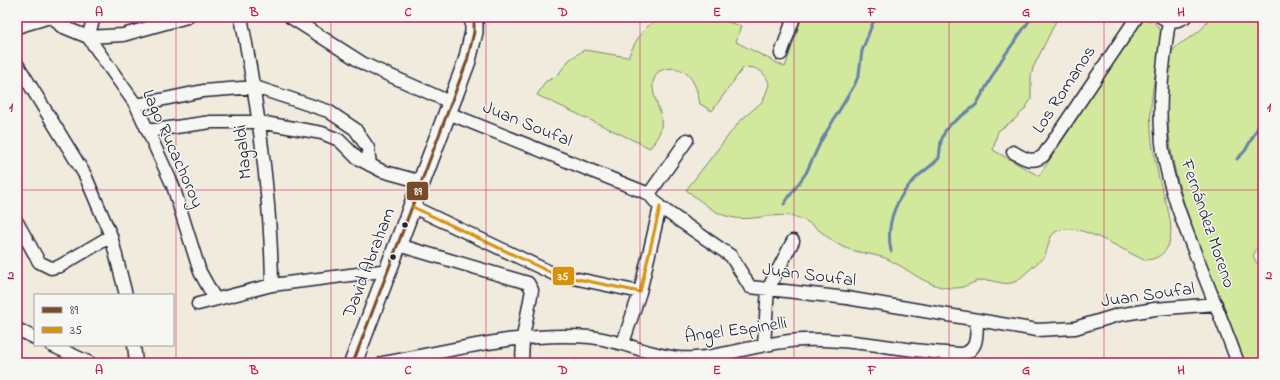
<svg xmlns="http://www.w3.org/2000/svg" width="1280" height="380" viewBox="0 0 1280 380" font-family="'Indie Flower',sans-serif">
<rect width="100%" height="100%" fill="#f1ebde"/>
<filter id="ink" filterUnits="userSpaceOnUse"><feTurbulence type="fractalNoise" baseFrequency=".025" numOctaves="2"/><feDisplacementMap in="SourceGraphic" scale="8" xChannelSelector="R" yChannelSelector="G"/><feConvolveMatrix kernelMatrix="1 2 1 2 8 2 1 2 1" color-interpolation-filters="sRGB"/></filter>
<g filter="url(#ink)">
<path fill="#d2e89d" stroke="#7a856c" d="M665 17H712L741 26 736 42 785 67 802 17H1058L1033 68 1031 77V99L1025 109 1014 120 998 131 993 150 1039 176 1138 25 1144 20 1153 21 1161 31C1159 65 1148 97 1151 131 1152 145 1155 160 1158 174 1162 194 1174 218 1170 239 1168 253 1157 260 1144 260 1127 252 1084 226 1066 229 1046 231 1051 244 1044 257 1043 258 1019 279 1017 281 1005 287 996 280 985 280 974 280 966 288 956 288 928 290 909 268 885 258 870 253 855 253 841 246 826 238 814 223 799 218 776 210 752 223 730 217 714 214 699 199 686 190L739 122 763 101 769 85C767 73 756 65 743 68L712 111 700 104C696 81 686 61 659 71 643 89 664 106 661 127 660 135 654 142 650 148L537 95 545 82 557 76 569 60 584 50 628 57C637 39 644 23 665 17Z
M1209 17H1263V236L1253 256 1256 262 1263 268V363H1245C1214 272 1160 183 1168 84 1168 75 1167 63 1171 54 1177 39 1201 39 1209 17Z"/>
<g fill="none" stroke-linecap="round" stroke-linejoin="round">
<path stroke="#6883a8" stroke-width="3" d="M1237 159 1245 151 1263 118
M784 204 806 173 821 141 855 84 859 74 862 51 875 17
M891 251C885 223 897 195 918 176 925 170 933 165 939 158L941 141 945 131 951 124 976 105 1002 59 1032 17"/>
<g stroke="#22223b" stroke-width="15">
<path id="street" d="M53 17 61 26 88 37 136 105 173 186 200 272 215 299
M241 17C258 105 271 195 272 285
M290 17 364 64 452 103
M1161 17C1169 22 1177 22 1185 17
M1169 21C1163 63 1157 108 1163 151 1169 188 1183 223 1197 258 1211 293 1225 328 1238 363
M17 27 50 17
M88 37 123 35 187 17
M88 37 94 17
M781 54 794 17
M17 64 85 175 111 236 126 295
M136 105 203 91 255 87 328 111 355 129 368 148 370 165
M448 113 649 194 660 207 731 256 750 287 847 298 1037 330 1075 328 1118 315 1155 309 1216 304
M148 131 211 122H259L322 133 339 140 357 158 382 171 422 182
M1013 152C1023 158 1032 164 1043 156L1137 17
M649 194 687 140
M413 207 554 274 640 292 660 207
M17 222 39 262 51 268 60 266 111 236
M398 245 528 283 532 290 523 337 522 363
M198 304 272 285 389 270
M17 329 35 338
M623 343 640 292
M764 344 768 289 793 241
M51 345 90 363
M134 345 136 363
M383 363C451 351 520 331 590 337 620 340 648 355 678 358 716 361 763 341 803 340 857 338 910 353 963 354 979 349 976 335 977 321"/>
</g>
<g stroke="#22223b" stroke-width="20">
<path id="secondary" d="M353 363 467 61 474 32V17"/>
</g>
<use href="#street" stroke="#f6f6f2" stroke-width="12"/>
<use href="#secondary" stroke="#f6f6f2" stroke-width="17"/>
<g stroke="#f6f6f2" stroke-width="6">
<path id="bus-1" d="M353 363 467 61 474 32V17"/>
</g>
<g stroke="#f6f6f2" stroke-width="6">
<path id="bus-2" d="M413 207 554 274 640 292 660 207"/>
</g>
<use href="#bus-1" stroke="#7a4b2a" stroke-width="3"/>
<use href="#bus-2" stroke="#d79209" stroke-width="3"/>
</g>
</g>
<path fill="none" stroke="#c2185b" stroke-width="1" stroke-opacity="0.55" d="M176 17V363M331 17V363M486 17V363M640 17V363M794 17V363M949 17V363M1104 17V363M17 190H1263"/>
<g fill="#22223b" stroke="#f6f6f2" stroke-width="1.5">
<circle cx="405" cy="225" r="3.5"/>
<circle cx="393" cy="257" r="3.5"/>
</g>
<g text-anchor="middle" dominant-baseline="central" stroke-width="3" stroke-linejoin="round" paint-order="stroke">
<g font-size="18" fill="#22223b" stroke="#f6f6f2">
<text transform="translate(1065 90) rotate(-57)">Los Romanos</text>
<text transform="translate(527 125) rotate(22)">Juan Soufal</text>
<text transform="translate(172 149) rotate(66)">Lago Rucachoroy</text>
<text transform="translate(244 152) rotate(-96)">Magaldi</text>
<text transform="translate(1207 224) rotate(71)">Fernández Moreno</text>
<text transform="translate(370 263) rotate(-69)">David Abraham</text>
<text transform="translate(809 276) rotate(7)">Juan Soufal</text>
<text transform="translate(1148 296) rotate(-8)">Juan Soufal</text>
<text transform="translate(736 331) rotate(-8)">Ángel Espinelli</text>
</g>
</g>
<g stroke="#f6f6f2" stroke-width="1.5">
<rect x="406" y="181" width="23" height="20" rx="4" fill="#7a4b2a"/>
<rect x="552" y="266" width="23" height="20" rx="4" fill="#d79209"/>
</g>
<g font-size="11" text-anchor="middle" font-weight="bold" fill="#fff">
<text x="418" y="195">89</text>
<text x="563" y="280">35</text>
</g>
<rect width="1280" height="380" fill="none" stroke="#f6f6f2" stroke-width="44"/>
<rect x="34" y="294" width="140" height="52" fill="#f6f6f2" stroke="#a1a1a9"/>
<rect x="42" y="307" width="20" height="6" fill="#7a4b2a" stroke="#a1a1a9"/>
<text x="70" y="314" font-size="12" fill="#22223b">89</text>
<rect x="42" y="327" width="20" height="6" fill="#d79209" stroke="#a1a1a9"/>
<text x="70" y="334" font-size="12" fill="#22223b">35</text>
<rect x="22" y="22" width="1236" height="336" fill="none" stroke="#c2185b" stroke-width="1.5"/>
<g font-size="13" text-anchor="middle" font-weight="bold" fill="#c2185b">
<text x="99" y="16">A</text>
<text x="254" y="16">B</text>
<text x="408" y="16">C</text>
<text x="563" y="16">D</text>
<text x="717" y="16">E</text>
<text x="872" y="16">F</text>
<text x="1026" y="16">G</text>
<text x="1181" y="16">H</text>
<text x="11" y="111">1</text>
<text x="1269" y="111">1</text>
<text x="11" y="279">2</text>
<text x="1269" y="279">2</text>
<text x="99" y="374">A</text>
<text x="254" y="374">B</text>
<text x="408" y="374">C</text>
<text x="563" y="374">D</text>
<text x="717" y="374">E</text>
<text x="872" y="374">F</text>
<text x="1026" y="374">G</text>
<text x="1181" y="374">H</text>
</g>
</svg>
